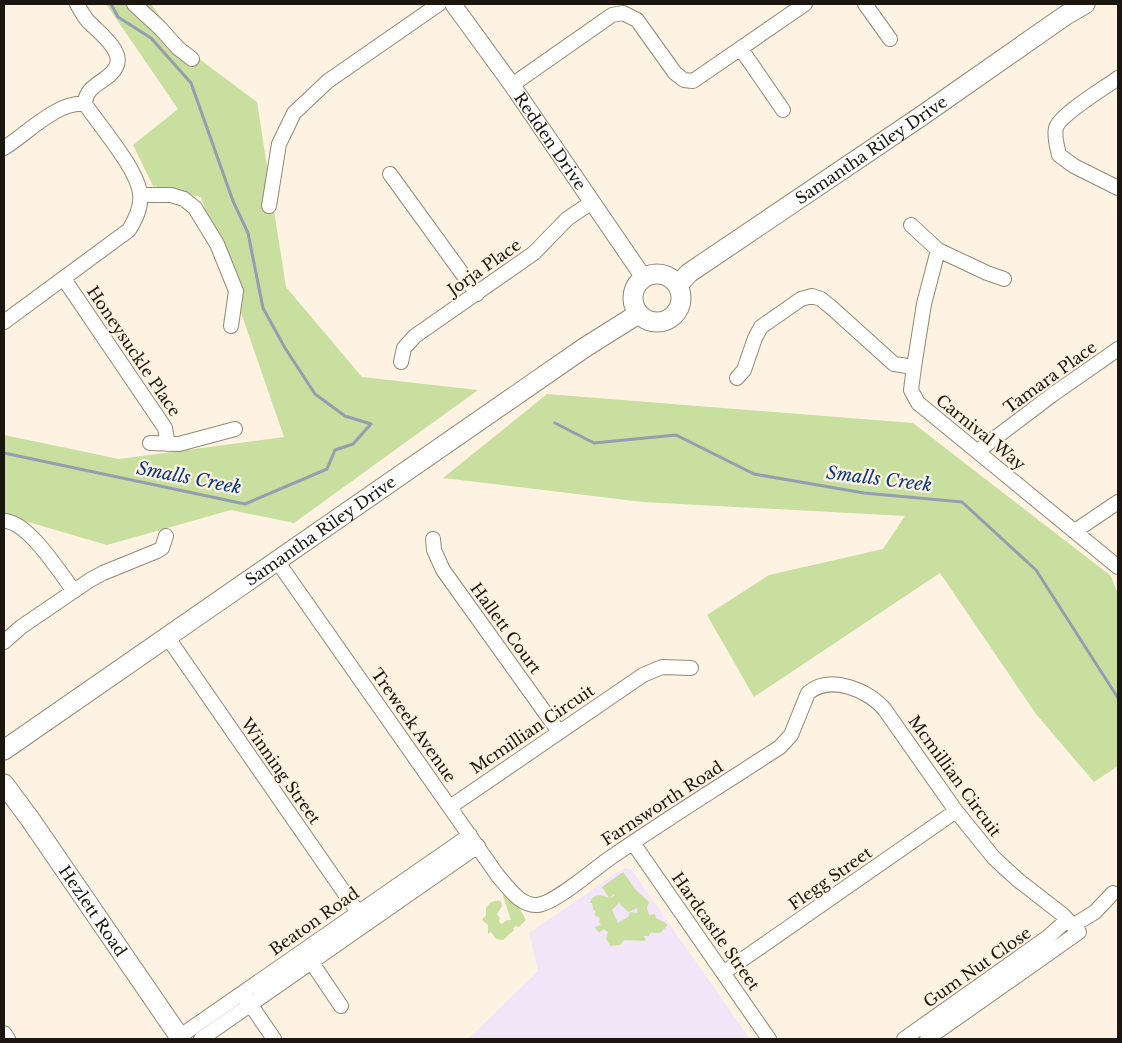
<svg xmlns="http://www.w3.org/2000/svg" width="1122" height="1043" viewBox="0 0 1122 1043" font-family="'Libre Baskerville',serif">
<rect width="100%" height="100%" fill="#fef3e2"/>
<path fill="#f2e5f8" d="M624 868 631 869 750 1039H468L538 971 529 933Z"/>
<path fill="#c8dfa0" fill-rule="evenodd" d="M106 4H151L182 46 257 102 286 287 362 377 478 390 294 523 231 510 107 545 4 515V435L119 459 284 437 201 197 153 186 133 145 178 109Z
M547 394 913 423 1111 576 1118 594V766L1094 782 1036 714 940 573 754 697 707 615 769 575 883 549 905 516 643 502 443 478Z
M623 872 636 890 649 902 647 908 649 915 655 914 656 918 666 923 667 926 660 933H653V932L650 933 649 936H643L646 939 645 941 624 940 620 945 610 946 606 938 608 932 603 929 599 933 595 927 601 925 599 922 600 918 594 915 596 912 593 909 592 903H590C593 892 602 895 609 898L614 896 615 894 609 898 602 887ZM619 903 628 912 637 908 638 913 630 912 629 916 618 923 612 910Z
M504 893 512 894 526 920 519 927 516 926 513 928 514 930 503 940 496 939 491 932 488 934V925L482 920 486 915V908C490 902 493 900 501 901L502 906 497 914 500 918 499 922 502 924 507 920H511L503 896Z"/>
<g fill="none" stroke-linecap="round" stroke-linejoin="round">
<path stroke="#949eaf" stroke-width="3" d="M555 423 594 443 676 435 754 474 864 493 962 502 1036 570 1118 698
M4 453 245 504 327 469 335 450 353 444 371 424 345 416 315 394 285 348 263 308 248 233 233 201 191 83 151 38 118 17 111 4"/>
<g stroke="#948774" stroke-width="16">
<path id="minor" d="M77 4C80 9 83 15 87 20 97 31 125 51 116 67 109 82 85 84 85 104
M134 4 160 28 178 48 192 59
M865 4 890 39
M741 49 783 110
M1118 78C1106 87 1059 115 1056 128 1054 137 1057 146 1059 155L1074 166 1118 188
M512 85 612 15 623 13 637 20 675 73 684 80 693 81 805 4
M4 148C27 134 57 101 85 104 100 126 138 170 140 194 142 207 135 220 129 230L4 322
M390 174 477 294
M141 195H171L184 199 195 208 217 244 236 291 231 326
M269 206 279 144 294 113 328 81 439 4
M911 225 938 250 987 273 1004 279
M938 250 924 304 914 367 911 390 918 403 1118 567
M64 279 165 428 168 444
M401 362 404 348 415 336 534 253 567 219 592 202
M737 378 744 370 755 338 761 327 801 299 812 296 821 299 832 308 894 364 914 367
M150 443 179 444 235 429
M978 451 1052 395 1118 349
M4 521C28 521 60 573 74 591
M1075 531 1118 502
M433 539 434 550 443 570 559 732
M277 561 498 876C508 887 520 906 537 905 555 904 596 867 613 856 668 818 725 783 780 747L791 735 808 693C830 674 869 690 885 710L956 811 994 858 1018 880 1063 915 1079 932 927 1039
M168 638 366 924
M4 642 21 627 90 580 103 573 157 551 162 548 166 536
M450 807 643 675 662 667 691 668
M633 843 769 1039
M1074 925 1095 912 1113 893
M306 954 341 1006
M723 973 956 811
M246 998 274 1039
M4 1033 8 1039
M176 1039 470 835
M201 1039 478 846
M904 1039 1048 937 1067 920"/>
</g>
<g stroke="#948774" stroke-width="18">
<g id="tertiary">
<path id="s1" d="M453 4 512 85 644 278"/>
</g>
</g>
<g stroke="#948774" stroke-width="21">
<g id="secondary">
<circle cx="657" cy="298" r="24"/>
<path id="s2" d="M678 285 689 273 920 117 1066 15 1085 4"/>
<path id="s3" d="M4 750 584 348 638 314"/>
<path id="s4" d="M4 784 30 819 181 1039"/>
</g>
</g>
<use href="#minor" stroke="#fff" stroke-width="14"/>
<use href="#tertiary" stroke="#fff" stroke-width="16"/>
<use href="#secondary" stroke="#fff" stroke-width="19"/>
</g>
<g text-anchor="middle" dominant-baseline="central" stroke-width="4.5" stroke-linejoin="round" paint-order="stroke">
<g font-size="16" fill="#1b160f" stroke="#fef3e2">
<text stroke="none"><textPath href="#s1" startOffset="168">Redden Drive</textPath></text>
<text stroke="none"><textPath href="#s2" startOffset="236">Samantha Riley Drive</textPath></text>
<text transform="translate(484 267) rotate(-35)">Jorja Place</text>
<text transform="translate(134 351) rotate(56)">Honeysuckle Place</text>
<text transform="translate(1050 377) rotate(-36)">Tamara Place</text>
<text transform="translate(981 432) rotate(39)">Carnival Way</text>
<text stroke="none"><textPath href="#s3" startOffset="385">Samantha Riley Drive</textPath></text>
<text transform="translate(506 628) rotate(54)">Hallett Court</text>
<text transform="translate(414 725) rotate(55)">Treweek Avenue</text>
<text transform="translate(532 729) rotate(-34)">Mcmillian Circuit</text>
<text transform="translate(281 771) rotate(55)">Winning Street</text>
<text transform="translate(955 776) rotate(54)">Mcmillian Circuit</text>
<text transform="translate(662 803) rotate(-33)">Farnsworth Road</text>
<text transform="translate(830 878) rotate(-35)">Flegg Street</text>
<text stroke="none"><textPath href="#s4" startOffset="155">Hezlett Road</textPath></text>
<text transform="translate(314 921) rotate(-35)">Beaton Road</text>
<text transform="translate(716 931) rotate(55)">Hardcastle Street</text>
<text transform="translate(977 967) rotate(-35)">Gum Nut Close</text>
</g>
<g font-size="18" font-style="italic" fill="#06357e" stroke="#fef3e2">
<text transform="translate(189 478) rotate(11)">Smalls Creek</text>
<text transform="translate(879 479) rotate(7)">Smalls Creek</text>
</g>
</g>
<rect width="1122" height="1043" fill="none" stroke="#1b160f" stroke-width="10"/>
</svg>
